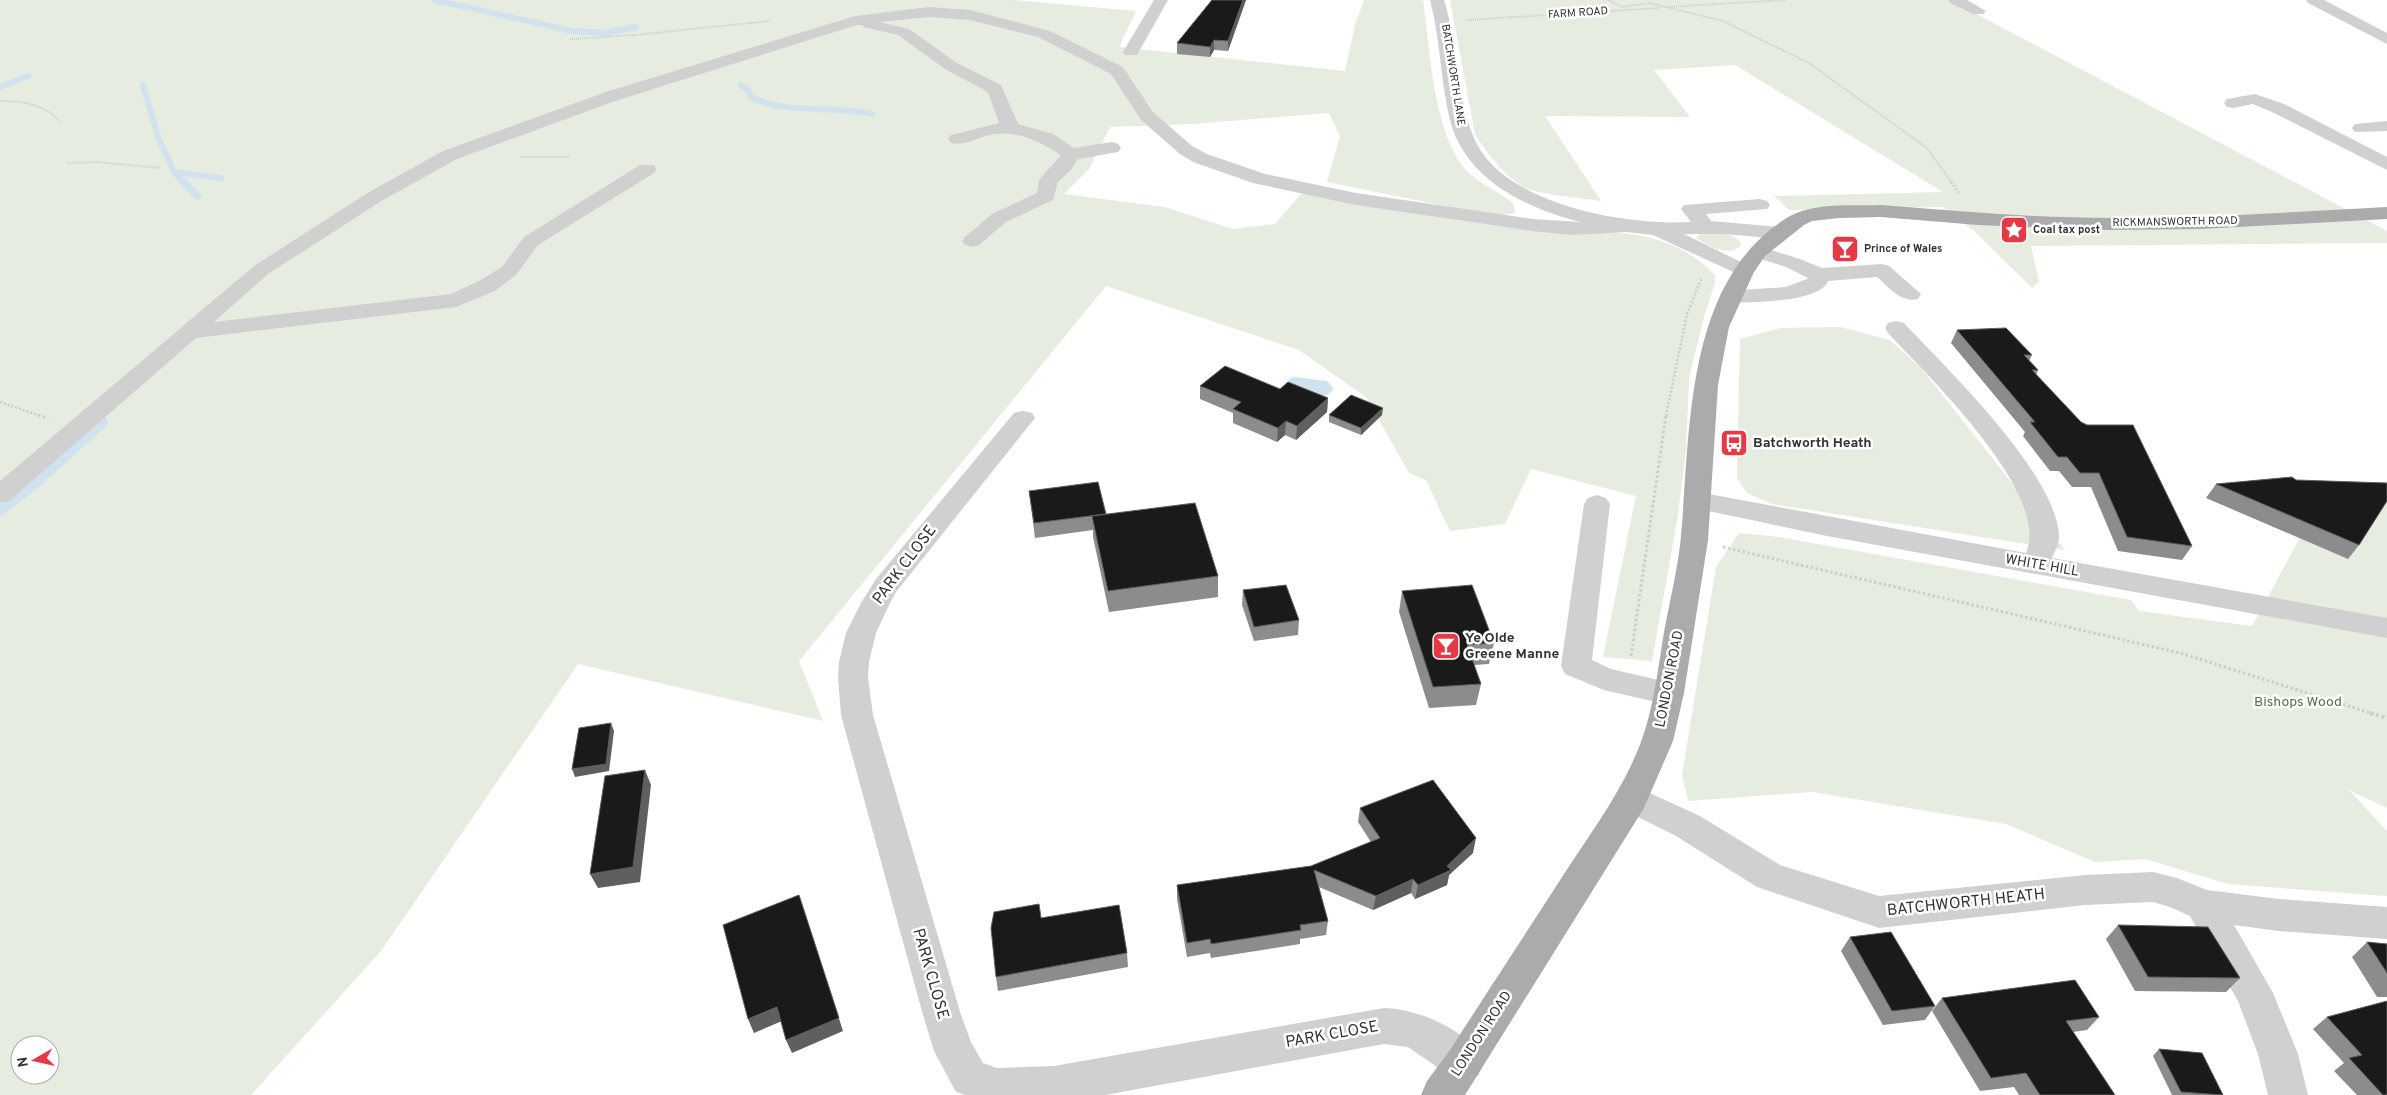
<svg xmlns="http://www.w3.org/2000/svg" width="2387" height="1095" viewBox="0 0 2387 1095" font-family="Overpass,sans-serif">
<rect width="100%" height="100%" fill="#fff"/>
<path fill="#e6ecdf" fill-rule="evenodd" d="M0 0H1012L1136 11 1119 47 1345 71 1355 25 1364 0H1423C1430 48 1433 133 1466 170 1479 184 1498 191 1513 203L1515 213 1494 216 1327 182 1340 136 1329 113 1192 124 1110 127 1089 169 1064 194 1165 207 1233 229 1275 224 1302 193C1377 206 1451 221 1526 229 1570 234 1616 227 1658 240 1680 247 1699 258 1715 275V283L1704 317 1689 378 1686 449 1678 515 1652 661 1603 657 1636 496 1531 469 1505 524 1450 531 1426 480 1409 473 1366 397 1299 350 1106 286 799 661 823 721 578 664 381 951 251 1095H0ZM20 1045H50V1075H20Z
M1450 0H1950L2387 231V243L2031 246 2039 282 2032 288 1974 231 1942 207 1789 210 1774 196 1943 192 1735 65 1654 70 1690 117 1545 116 1601 201C1581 198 1545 195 1528 189 1508 181 1486 152 1475 134Z
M1700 233C1713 233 1736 230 1741 245 1730 258 1707 246 1696 238Z
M1840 327 1890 340 1921 368 2065 550 1772 504 1747 493 1737 478 1740 339 1781 328Z
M2327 488 2387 495V808L2349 790 2387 831V896L2228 884 2145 859 2095 862 2006 824 1812 792 1688 801 1682 775 1716 567 1739 533 1779 537 2131 600 2139 611 2252 626Z"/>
<path fill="#cfe2ee" d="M1295 377 1327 381 1333 388C1329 406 1298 388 1287 384L1290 378Z"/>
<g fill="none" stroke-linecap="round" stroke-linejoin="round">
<path stroke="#cfe2ee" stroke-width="6" d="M435 0 572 31 605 33 636 27
M143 85 158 137 174 172 221 178
M741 85 749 91 751 97C787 115 832 105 872 114
M0 87 28 76
M174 172 184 183"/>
<path stroke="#cfe2ee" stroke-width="8" d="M183 182 197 196"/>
<path stroke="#cfe2ee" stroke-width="10" d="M0 511 37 482 103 422"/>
<path stroke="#cdcdcd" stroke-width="2" stroke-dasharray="1 1" stroke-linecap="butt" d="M1608 0 1623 7 1649 3 1723 21 1809 63 1927 148 1952 183
M1666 7 1786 0
M1467 20 1660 8
M570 39 635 35 770 21
M0 101C22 101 45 104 60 122
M520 157H569
M68 163 98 162 160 168"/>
<path stroke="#cdcdcd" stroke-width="2.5" stroke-dasharray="2 2" stroke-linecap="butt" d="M1951 182 1959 193
M0 402 41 416
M1666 416 1687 314 1702 277"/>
<path stroke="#cdcdcd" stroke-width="3" stroke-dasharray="2.5 2.5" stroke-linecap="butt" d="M38 415 48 418
M1723 547 2180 653 2374 714
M1631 656 1666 415"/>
<path stroke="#cdcdcd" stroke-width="4" stroke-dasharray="3 3" stroke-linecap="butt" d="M2370 713 2387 718"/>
<path fill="#d0d0d0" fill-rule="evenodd" d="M1154 0H1168L1137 55H1125L1123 52Z
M1430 0H1444C1458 45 1456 94 1474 138 1502 205 1628 226 1691 222L1681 209 1684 205 1760 199 1767 201 1770 205 1767 209 1706 214 1711 221 1781 227 1788 229 1791 233 1788 237 1781 239 1725 234H1684L1751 267 1755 271 1751 275 1744 277 1653 235 1627 232 1571 235 1532 231 1356 205 1253 183 1193 162 1180 154 1141 120 1111 74 1038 37 970 20 929 17 879 22 909 29 957 63 1001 85 1018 124 1053 134 1074 148 1112 142 1118 144 1121 148 1118 152 1078 159 1071 170 1058 182 1053 200 1006 222 979 245 972 247 965 245 962 241 965 237 992 214 1037 193 1039 180 1061 155C1038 140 1013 128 985 136 974 140 962 146 951 143L948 139 951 135 999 123 988 92 945 69 898 35 864 27 862 25H857L618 100 457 159 383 200 268 274 214 322 451 294 479 281 502 267 524 237 640 165H654L656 169 654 173 538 245 516 275 495 291 456 307 196 338 9 501 0 503V481L254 266 369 192 443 151 606 92 855 16 929 7 970 10 1050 31 1123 67 1153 112 1192 146 1207 154 1265 174 1356 193 1532 219 1581 222C1528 209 1468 181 1451 124 1440 83 1441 41 1430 0Z
M1948 0H1967L1986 11 1983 14H1973L1950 3Z
M2306 0H2324L2387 33V44L2308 3Z
M2255 94 2284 104 2387 157V170L2272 112 2253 104 2233 108 2227 107 2224 103 2227 99Z
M2387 121V131L2355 132 2352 128 2355 124Z
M1758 246 1800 259 1822 268 1882 264 1889 266 1921 294 1918 299C1900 303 1889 287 1877 277L1828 281C1819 303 1752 302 1731 303L1723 301 1720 296 1723 291 1786 287 1807 279 1808 278 1786 267 1751 256 1748 252 1751 248Z
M1896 321 1904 323C1947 369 2056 473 2059 536 2059 544 2055 551 2052 558L2387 618V638L1827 536 1689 507 1685 501 1689 495 1698 492 2026 553C2052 494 1927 375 1888 333L1885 328 1888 323Z
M1023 411 1032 413 1035 418 896 592 890 603 876 633 869 662 868 677 873 715 961 1015 971 1042 983 1063 997 1068 1054 1066 1384 1008C1418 1009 1470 1030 1484 1063L1478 1076 1464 1082 1450 1076 1408 1047 1384 1044 1105 1095H965L956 1092 934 1051 923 1015 841 715 838 677 839 662 846 633 861 603 876 579 1014 413Z
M1597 495 1606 498 1610 504 1592 660 1611 669 1680 685 1684 693 1680 701 1669 705 1604 690 1565 674 1561 666 1584 504 1588 498Z
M1632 785 1700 816 1780 865 1879 896 2085 875 2153 872 2177 878 2207 890 2279 899 2387 907V939L2279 931 2234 925 2273 993 2298 1054 2308 1095H2268L2258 1054 2238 1001 2190 916 2170 907 2153 902 2085 905 1879 928 1757 887 1676 836 1620 808 1615 798 1620 788Z"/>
<path fill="#ababab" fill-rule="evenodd" d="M1881 205C1957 211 2034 218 2111 218 2203 218 2295 212 2387 207V219L2201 229 2109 230 1978 225 1881 217 1839 218 1812 221 1804 225 1765 256 1754 272 1729 327 1718 385 1708 540 1684 693 1673 741 1644 808 1465 1095H1421L1427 1081 1450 1050C1488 991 1526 933 1564 874 1592 831 1623 790 1641 742 1654 707 1658 668 1664 632 1670 600 1678 568 1681 536 1691 429 1684 279 1790 216 1815 202 1853 206 1881 205Z"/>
</g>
<path fill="#8c8c8c" d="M1212 0H1246L1228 51 1214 50 1210 57 1177 54V43Z
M1957 330 2032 355 2029 361 2038 370 2036 375 2192 546 2182 560 2118 551 2091 487H2072L2059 471H2050L2023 436 2025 432 1951 343Z
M1200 386 1280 389 1328 398 1327 412 1296 440 1285 435 1277 442 1233 423V413L1200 399Z
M1329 415H1382L1361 435 1329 422Z
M2216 484 2359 545 2348 559 2206 498Z
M1029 491 1106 514 1218 576V597L1109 612 1093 537V530L1035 538Z
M1243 590 1299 620 1298 635 1254 641 1242 605Z
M1402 591 1494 643 1489 664 1474 665 1481 684 1476 705 1429 708 1399 612Z
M1360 808 1473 853 1449 875 1447 885 1415 899 1411 893 1373 910 1319 887 1328 921 1326 935 1300 939V944L1211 958 1210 953 1187 957 1177 899V885L1311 866 1371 842 1358 822Z
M2118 925 2240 978 2226 992 2135 991 2106 939Z
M1850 937 1935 1006 1925 1020 1883 1025 1841 951Z
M2367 942 2387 944V997H2377L2352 957Z
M1127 953 1128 967 998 991 996 977Z
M1942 998 2099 1017 2087 1030 2073 1032 2115 1095H2019L2014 1087 1980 1091 1932 1011Z
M2387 1001V1095H2357L2334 1071 2344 1063 2313 1029 2327 1017Z
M2159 1049 2223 1095H2172L2153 1056Z"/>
<path fill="#5f5f5f" d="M1243 0H1246L1228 51V41Z
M1214 40V50L1210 57V47Z
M1328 398 1327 412 1296 440 1297 426Z
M1383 408 1382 415 1361 435V428Z
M1286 421 1285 435 1277 442 1278 428Z
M611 723 614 731 609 771 575 777 572 769Z
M645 770 651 785 640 882 598 888 590 874Z
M1476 838 1473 853 1449 875 1447 885 1415 899 1418 885 1447 866Z
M1413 879 1411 893 1373 910 1376 896Z
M804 910 843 1031 792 1053 786 1040Z
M777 1007 782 1021 754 1033 748 1019Z"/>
<path fill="#1a1a1a" stroke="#5f5f5f" d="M1212 0H1243L1228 41 1214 40 1210 47 1177 43Z
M2006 328 2032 355H2024L2038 370H2032L2081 422 2087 425H2133L2192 546 2127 537 2099 473H2080L2067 457H2058L2030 422H2035L1957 330Z
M1225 366 1280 389 1288 382 1328 398 1297 426 1286 421 1278 428 1233 409 1241 402 1200 386Z
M1351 395 1383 408 1361 428 1329 415Z
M2292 477 2296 480 2387 483V501L2359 545 2216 484Z
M1098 482 1106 514 1034 523 1029 491Z
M1195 503 1218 576 1108 591 1092 516Z
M1286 585 1299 620 1254 627 1243 590Z
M1472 585 1494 643 1467 645 1481 684 1433 687 1402 591Z
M611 723 606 764 572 769 579 728Z
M645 770 633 867 590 874 605 776Z
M1433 780 1476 838 1447 866 1451 870 1418 885 1413 879 1376 896 1314 870 1328 921 1300 925 1301 930 1211 944 1210 939 1187 943 1177 885 1311 866 1380 838 1360 808Z
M799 895 839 1018 786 1040 777 1007 748 1019 723 925Z
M1039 904 1041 918 1119 905 1127 953 996 977 991 928 994 912Z
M2118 925 2208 927 2240 978 2148 977Z
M1891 932 1935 1006 1892 1011 1850 937Z
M2367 942 2387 944V973Z
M2075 980 2099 1017 2066 1021 2115 1095H2040L2026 1073 1991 1078 1942 998Z
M2387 1001V1095H2383L2349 1058 2362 1055 2327 1017Z
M2159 1049 2202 1053 2223 1095 2181 1092Z"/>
<defs>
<g id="sight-square" transform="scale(1.4375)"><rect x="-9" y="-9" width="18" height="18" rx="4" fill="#e63946" stroke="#fff"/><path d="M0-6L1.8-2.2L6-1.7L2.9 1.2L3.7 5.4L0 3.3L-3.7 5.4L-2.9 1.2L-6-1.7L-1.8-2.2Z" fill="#fff"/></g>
<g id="bar-square" transform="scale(1.4375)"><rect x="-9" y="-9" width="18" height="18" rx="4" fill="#e63946" stroke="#fff"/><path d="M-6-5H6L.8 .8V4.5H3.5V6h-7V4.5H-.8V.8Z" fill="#fff"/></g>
<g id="bus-square" transform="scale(1.4375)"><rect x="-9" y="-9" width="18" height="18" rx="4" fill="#e63946" stroke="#fff"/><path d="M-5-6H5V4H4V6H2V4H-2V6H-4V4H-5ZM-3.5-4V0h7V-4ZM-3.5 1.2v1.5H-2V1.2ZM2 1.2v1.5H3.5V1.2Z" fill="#fff"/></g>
</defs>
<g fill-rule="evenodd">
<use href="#sight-square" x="2014" y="230"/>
<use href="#bar-square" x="1845" y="249"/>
<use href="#bus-square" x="1734" y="443"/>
<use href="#bar-square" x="1446" y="646"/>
</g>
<g text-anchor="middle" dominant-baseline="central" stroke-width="5" stroke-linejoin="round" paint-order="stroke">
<g font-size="11" fill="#333" stroke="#fff">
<text transform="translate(1578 13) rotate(-4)">FARM ROAD</text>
<text transform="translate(1453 75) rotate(81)">BATCHWORTH LANE</text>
<text transform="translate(2175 222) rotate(-1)">RICKMANSWORTH ROAD</text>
</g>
<g font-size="11" font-weight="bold" fill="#333" stroke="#fff" text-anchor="start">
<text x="2033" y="230">Coal tax post</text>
<text x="1864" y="249">Prince of Wales</text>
</g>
<g font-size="14" font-weight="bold" fill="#333" stroke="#fff" text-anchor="start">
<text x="1753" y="443">Batchworth Heath</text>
<text x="1465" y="638">Ye Olde<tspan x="1465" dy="16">Greene Manne</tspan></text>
</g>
<g font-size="14" fill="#333" stroke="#fff">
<text transform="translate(2042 566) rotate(10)">WHITE HILL</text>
<text transform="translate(1670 679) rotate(-79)">LONDON ROAD</text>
<text transform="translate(1482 1034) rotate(-57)">LONDON ROAD</text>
</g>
<g font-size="14" fill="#56703f" stroke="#fff">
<text x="2298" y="702">Bishops Wood</text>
</g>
<g font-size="16" fill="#333" stroke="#fff">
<text transform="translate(905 565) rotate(-53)">PARK CLOSE</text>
<text transform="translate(1966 903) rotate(-6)">BATCHWORTH HEATH</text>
<text transform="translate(930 974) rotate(74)">PARK CLOSE</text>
<text transform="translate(1332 1035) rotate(-10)">PARK CLOSE</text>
</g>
</g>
<g transform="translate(35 1060) rotate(261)"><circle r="24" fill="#ffffff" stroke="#adadad"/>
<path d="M0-4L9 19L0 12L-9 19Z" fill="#e63946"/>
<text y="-8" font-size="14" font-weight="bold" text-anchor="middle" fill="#333333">N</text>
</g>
</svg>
